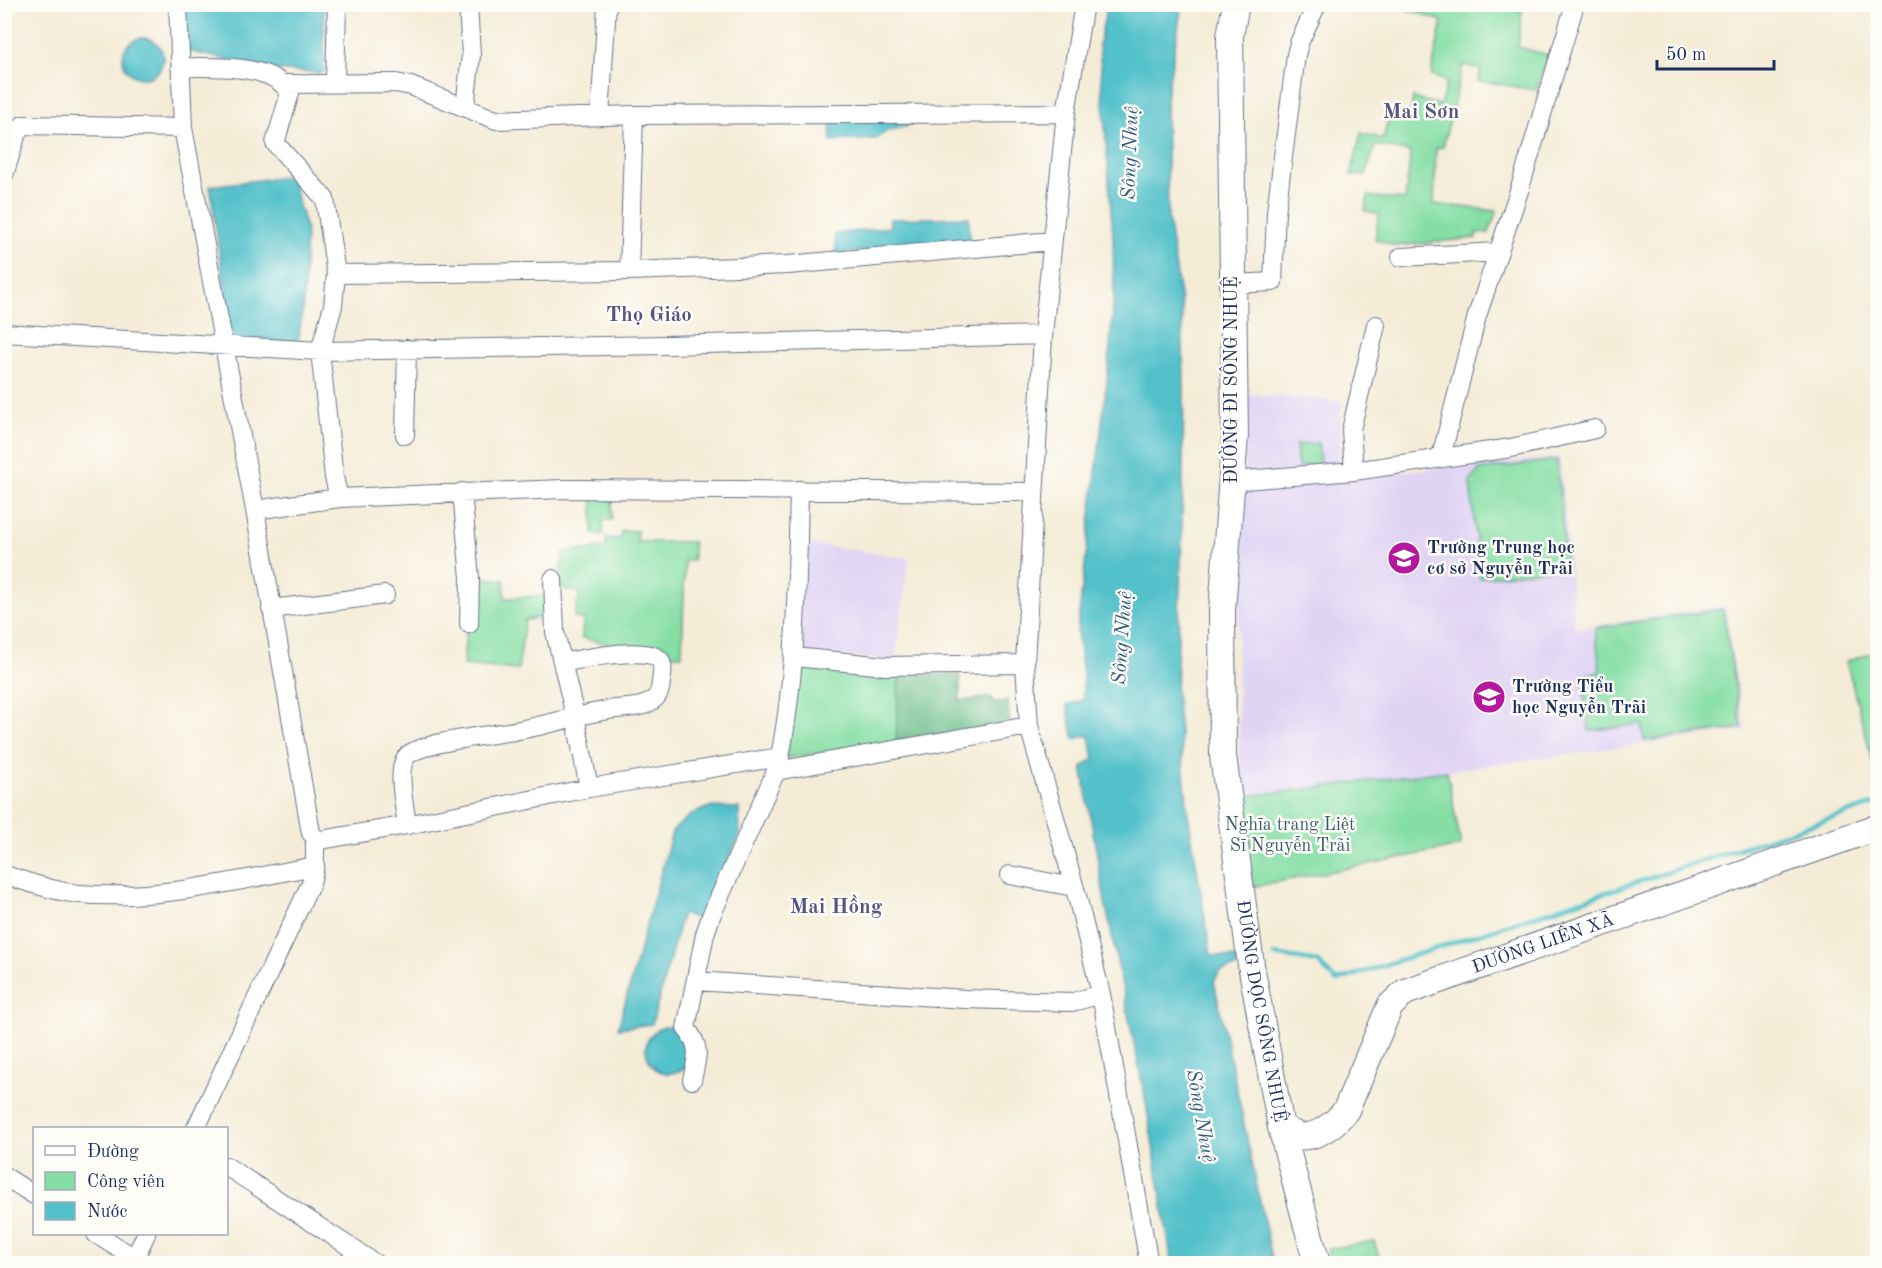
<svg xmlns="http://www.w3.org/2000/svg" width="1882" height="1268" viewBox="0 0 1882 1268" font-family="'Old Standard TT',serif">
<rect width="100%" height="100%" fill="#fdfcf7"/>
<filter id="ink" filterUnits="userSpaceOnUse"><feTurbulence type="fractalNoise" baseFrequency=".0167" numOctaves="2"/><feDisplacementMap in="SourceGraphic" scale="12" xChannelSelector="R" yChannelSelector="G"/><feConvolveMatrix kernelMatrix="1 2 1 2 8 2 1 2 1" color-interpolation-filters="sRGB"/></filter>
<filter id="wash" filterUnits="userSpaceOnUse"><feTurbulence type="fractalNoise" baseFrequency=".008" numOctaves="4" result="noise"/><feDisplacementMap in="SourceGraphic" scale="24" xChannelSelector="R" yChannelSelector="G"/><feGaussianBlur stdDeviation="1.35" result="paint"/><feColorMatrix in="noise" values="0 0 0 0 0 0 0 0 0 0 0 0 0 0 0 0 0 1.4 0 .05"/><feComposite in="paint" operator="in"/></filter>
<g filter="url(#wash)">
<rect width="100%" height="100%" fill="#f4ecd7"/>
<path fill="#e0d4f4" d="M1247 394 1341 401 1340 465 1244 476Z
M1560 457 1575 629 1724 606 1745 730 1447 771 1241 797 1237 665 1242 486Z
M803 543 909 558 895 660 797 654Z"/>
<path fill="#85dea4" stroke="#508681" stroke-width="1.5" d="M1410 5H1495L1522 11 1518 47 1549 55 1536 90 1478 81 1481 69 1463 65 1443 147 1436 148 1434 204 1497 211 1489 233H1476V238L1395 246 1375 239 1379 214 1365 211 1368 196 1405 200 1411 152 1376 145 1365 176 1351 175 1361 133 1383 139 1390 113 1410 118 1413 98 1440 105 1447 82 1431 75 1442 21 1409 10Z
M1318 443 1320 465 1298 467 1296 445Z
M1557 460 1566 567 1480 578 1470 481 1479 470Z
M593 493H612V520H603V534H593Z
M621 531H637V542H693V560H685L682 655H669L668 649H629L582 638 583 619 574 618 580 593 558 587 564 552 606 548V538L620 539Z
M471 577 504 580 505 598 547 596 550 616 525 620 518 670 463 665Z
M1723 609 1742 728 1644 741 1642 724 1589 731 1582 675 1600 672 1595 628Z
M1877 652H1878L1877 777 1846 661Z
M798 663 899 674 896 742 785 758Z
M1447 771 1461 846 1252 887 1241 797Z
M1374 1241 1381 1263H1331L1327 1249Z"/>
<path fill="#6cbd8a" stroke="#447674" stroke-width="1.5" d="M899 674 960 675V701L992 697 993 702 1008 701 1010 725 896 742Z"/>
<path fill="#53c1ca" stroke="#377894" stroke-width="1.5" d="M183 5H324V73L271 70 183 50Z
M1107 5H1182L1166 98 1168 217 1182 309 1184 386 1182 533 1176 693 1188 814 1211 955 1237 958 1238 967 1220 971 1214 981 1273 1263H1172L1145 1097 1105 902 1082 767 1094 759 1089 735 1074 739 1067 705 1083 700V675L1077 631 1107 381 1114 298 1113 236 1099 44Z
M123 58a20 20 0 1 1 40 0a20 20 0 1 1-40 0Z
M905 115 908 126 887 131 876 139 831 141 830 117Z
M291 176 306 229 303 308 299 338 294 342 232 343 210 186Z
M969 217 970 242 836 254 835 234 890 227V219Z
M710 807 739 808 740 835 699 919 682 914 652 1024 618 1028 672 832C684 819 693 812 710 807Z
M671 1026 678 1028 690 1038 687 1066C650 1095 625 1029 671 1026Z"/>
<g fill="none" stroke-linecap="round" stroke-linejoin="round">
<path stroke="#53c1ca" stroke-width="4.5" d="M1274 955 1318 962 1336 981 1878 803"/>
</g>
</g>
<g filter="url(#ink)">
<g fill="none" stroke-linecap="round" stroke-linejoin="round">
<g stroke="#677188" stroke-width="20">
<path id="street" d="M178 4 183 128 255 510 311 833 315 838 321 840 407 825 589 788 780 757 776 771 1029 726
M1084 4 1066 113 1043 335 1025 664 1029 726 1077 896 1101 994 1149 1264
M180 67C213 68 271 62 290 93L275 143 325 199 336 274 333 306 320 351 334 477 339 498 562 489 1034 492
M335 83 337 4
M284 84 396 83 411 86 496 120 634 115 1066 113
M465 107 471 55 468 4
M634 115 629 271 788 265 1052 241
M600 116 607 4
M4 175 17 133 23 125 183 128
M1401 257 1499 252
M336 274 629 271
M1233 284 1273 282 1276 212 1296 55 1299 43 1317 4
M4 333 320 351 667 345 1043 335
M405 435 407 349
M1436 459 1511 448 1595 429
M1354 471 1351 430 1376 325
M1233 481 1354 471 1436 459 1442 453 1477 316 1520 188 1575 4
M462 492 470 578 469 624
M255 510 339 498
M553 579 555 632 575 716 589 788
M271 609 385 595
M794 657 886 666 1025 664
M780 757C797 669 797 580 799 490
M407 825C405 809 395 766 408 755 425 741 495 735 519 730 547 725 575 716 603 711 616 708 631 709 644 705 656 700 660 695 661 682 662 675 664 666 660 660 648 645 581 659 563 663
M4 875C29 882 54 892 80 894 158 901 238 880 315 866
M1010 875 1074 887
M696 981 965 999 1073 1002 1101 994
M692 1080C697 1057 702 1048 686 1028L705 934 711 916 776 771
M196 1128 311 883 315 866V838
M226 1166 376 1264
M4 1176 34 1195
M96 1234 144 1264
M132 1264 146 1234"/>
</g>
<g stroke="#677188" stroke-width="28">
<g id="secondary">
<path id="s1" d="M1236 4 1230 36 1235 435 1222 611 1223 756 1251 965 1281 1127 1317 1264"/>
<path id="s2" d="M1281 1127C1287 1130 1293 1134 1299 1136 1317 1139 1336 1123 1346 1110L1390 1006 1405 992 1878 827"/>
</g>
</g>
<use href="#street" stroke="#fff" stroke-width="18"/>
<use href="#secondary" stroke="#fff" stroke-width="26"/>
</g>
</g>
<defs>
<g id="school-disc" transform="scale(1.725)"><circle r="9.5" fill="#b5179e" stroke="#fdfcf7"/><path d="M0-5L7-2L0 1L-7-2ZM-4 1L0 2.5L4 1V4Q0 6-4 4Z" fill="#fff"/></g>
</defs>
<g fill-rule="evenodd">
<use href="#school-disc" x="1404" y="558"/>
<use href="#school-disc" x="1489" y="697"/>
</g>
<g text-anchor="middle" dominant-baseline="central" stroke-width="5" stroke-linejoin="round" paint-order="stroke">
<g font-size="18" fill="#1b2f5e" stroke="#fdfcf7">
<text transform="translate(1232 380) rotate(-90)">ĐƯỜNG ĐI SÔNG NHUỆ</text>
<text stroke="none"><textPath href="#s2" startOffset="356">ĐƯỜNG LIÊN XÃ</textPath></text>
<text stroke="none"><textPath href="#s1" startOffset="1011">ĐƯỜNG DỌC SÔNG NHUỆ</textPath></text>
</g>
<g font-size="18" font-weight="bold" fill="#1b2f5e" stroke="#fdfcf7" text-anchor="start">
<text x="1427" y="548">Trường Trung học<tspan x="1427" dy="21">cơ sở Nguyễn Trãi</tspan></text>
<text x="1512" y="687">Trường Tiểu<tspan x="1512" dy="21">học Nguyễn Trãi</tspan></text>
</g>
<g font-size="18" fill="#365b70" stroke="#fdfcf7">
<text x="1290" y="825">Nghĩa trang Liệt<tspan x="1290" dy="21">Sĩ Nguyễn Trãi</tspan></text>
</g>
<g font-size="20" font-style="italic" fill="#2c5b7e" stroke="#fdfcf7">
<text transform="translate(1131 153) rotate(-88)">Sông Nhuệ</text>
<text transform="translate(1123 638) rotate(-86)">Sông Nhuệ</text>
<text transform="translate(1200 1116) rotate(80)">Sông Nhuệ</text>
</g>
<g font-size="21" font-weight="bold" fill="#575485" stroke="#fdfcf7">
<text x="1421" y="112">Mai Sơn</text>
<text x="649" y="315">Thọ Giáo</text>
<text x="836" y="907">Mai Hồng</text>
</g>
</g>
<rect width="1882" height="1268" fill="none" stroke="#fdfcf7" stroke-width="24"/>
<rect x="33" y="1127" width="195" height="108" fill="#fdfcf7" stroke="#a3aaba" stroke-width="1.5"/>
<rect x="45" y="1146" width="30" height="9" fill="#ffffff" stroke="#a3aaba" stroke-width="1.5"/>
<text x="87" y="1157" font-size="18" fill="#1b2f5e">Đường</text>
<rect x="45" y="1172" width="30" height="18" fill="#85dea4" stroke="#a3aaba" stroke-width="1.5"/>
<text x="87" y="1187" font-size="18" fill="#1b2f5e">Công viên</text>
<rect x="45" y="1202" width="30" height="18" fill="#53c1ca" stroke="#a3aaba" stroke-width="1.5"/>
<text x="87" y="1217" font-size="18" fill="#1b2f5e">Nước</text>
<path d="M1657 60v9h117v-9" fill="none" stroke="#1b2f5e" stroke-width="3"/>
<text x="1666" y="60" font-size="18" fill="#1b2f5e" stroke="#fdfcf7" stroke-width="4.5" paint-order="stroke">50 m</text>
</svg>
